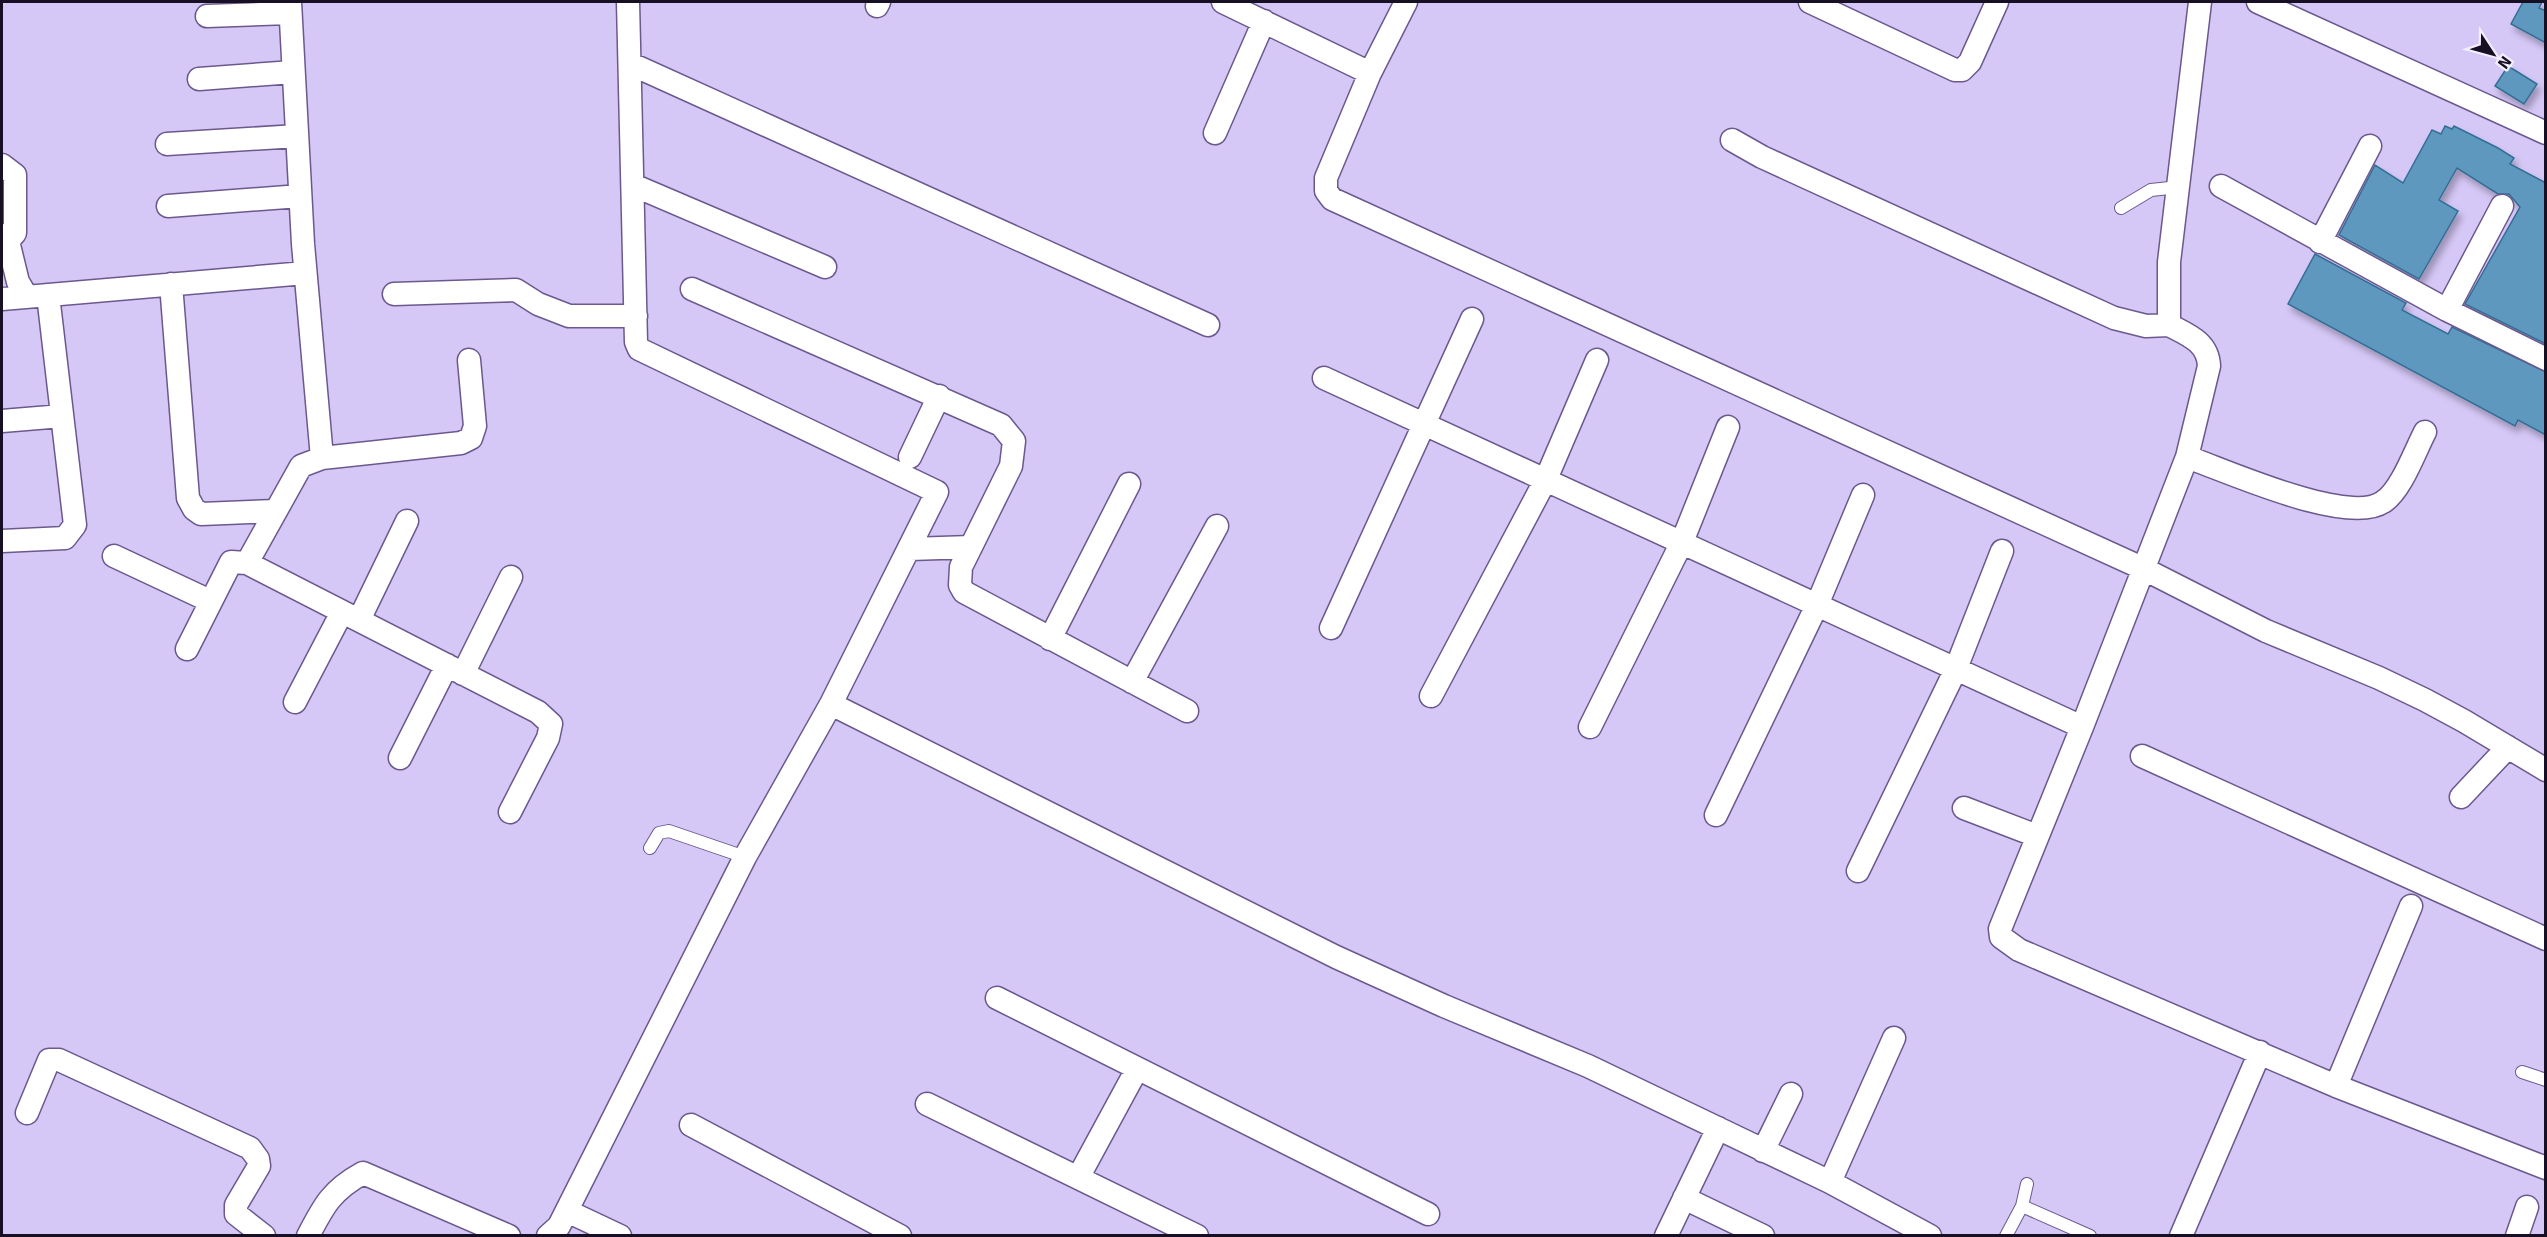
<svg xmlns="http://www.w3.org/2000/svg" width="2547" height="1237" viewBox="0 0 2547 1237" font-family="Signika,sans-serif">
<defs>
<filter id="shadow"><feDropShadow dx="3.5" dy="6" stdDeviation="3" flood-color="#0004"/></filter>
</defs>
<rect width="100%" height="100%" fill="#d5c7f6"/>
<path fill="#5e98bf" stroke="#346e93" stroke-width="1.5" filter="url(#shadow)" d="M2523 2H2542L2539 8 2546 11V43L2511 24Z
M2508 66 2537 84 2524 104 2495 86Z
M2445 126 2452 129 2454 126 2498 148 2514 158 2510 164 2546 183V344L2465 304 2520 207 2509 194H2498L2457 168 2439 200 2458 211 2419 279 2339 235 2375 165 2403 183 2432 130 2441 134Z
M2315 254 2406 303 2402 310 2448 334 2452 327 2546 372V435L2518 420 2515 426 2288 304Z"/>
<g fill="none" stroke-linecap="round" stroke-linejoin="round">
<g stroke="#6b598e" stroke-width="14">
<path id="lane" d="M2121 208 2151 190 2179 187
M650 848 659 833 669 831 745 857
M2522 1072 2546 1080
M2022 1206 2090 1236
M2006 1236 2022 1206 2027 1184"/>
</g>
<g stroke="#6b598e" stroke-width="25">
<path id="street" d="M290 2 303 244 322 458
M1223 2 1370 73
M1406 2 1370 73 1326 178V191L1332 199 2142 568 2266 631 2379 678 2425 700 2464 721 2546 770
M1810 2 1955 70H1962L1970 62 1997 2
M2200 2 2169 262V325C2188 335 2208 342 2209 366L2187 457 2082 727 2000 929 2001 937 2019 950 2336 1086 2546 1168
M2258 2 2546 133
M877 6 879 2
M207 16 290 13
M631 64 1208 325
M199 79 293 72
M1215 133 1264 21
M1732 140 1762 157 2114 318 2146 326 2169 325
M167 144 297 136
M2 165 15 175V233L8 241
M633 185 825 267
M2221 186 2447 310 2546 359
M168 206 300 196
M2 235 8 241 18 282 27 297
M2320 242 2370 146
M171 284 188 498 194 509 201 514 276 511
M692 289 1001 425 1014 441 1011 466 961 567 960 585 964 592 1187 711
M394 294 516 290 538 304 569 316H636
M2 299 305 273
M2447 310 2502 206
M1324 378 2082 727
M2 421 62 416
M910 457 939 396
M2187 457C2227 471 2348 526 2383 502 2401 491 2415 451 2425 432
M2 541 65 538 75 525 48 295
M910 549 971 547
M114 556 210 601
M247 563 301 466 322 458 461 443 471 438 475 426 469 360
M359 620 407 521
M1331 628 1472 319
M1050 639 1129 484
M187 649 231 562 247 563 538 712 551 724 548 738 510 812
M463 674 511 577
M1132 682 1217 526
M1431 696 1546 479 1597 360
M295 702 342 612
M831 704 1336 957 1444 1006 1588 1066 1830 1182 1930 1236
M1590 727 1682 542 1728 427
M2142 756 2546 939
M400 758 447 665
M2461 797 2508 747
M1964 808 2037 836
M1716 815 1817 605 1863 495
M1858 871 1955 671 2002 551
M997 998 1428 1214
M2336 1086 2411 906
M927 1104 1197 1236
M27 1113 49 1060H59L250 1148 258 1159 259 1166 236 1205V1214L264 1236
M691 1125 900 1236
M1763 1151 1791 1094
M1079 1176 1137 1069
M1830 1182 1894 1038
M1684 1198 1763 1236
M567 1211 620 1236
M308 1236C324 1205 332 1190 363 1173L509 1236
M548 1236 559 1226 745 857 831 704 937 492 639 349 636 342 628 2
M1666 1236 1718 1128
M2181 1236 2260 1052
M2517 1236 2527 1207"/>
</g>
<use href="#lane" stroke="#fff" stroke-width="12"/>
<use href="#street" stroke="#fff" stroke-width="22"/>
</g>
<rect width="2547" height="1237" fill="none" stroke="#171025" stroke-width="6"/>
<g transform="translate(2493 54) rotate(126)" stroke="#f2eefb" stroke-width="4.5" paint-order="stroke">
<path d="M0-4.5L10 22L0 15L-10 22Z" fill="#171025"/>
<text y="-9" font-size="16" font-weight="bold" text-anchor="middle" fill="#171025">N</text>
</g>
</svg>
